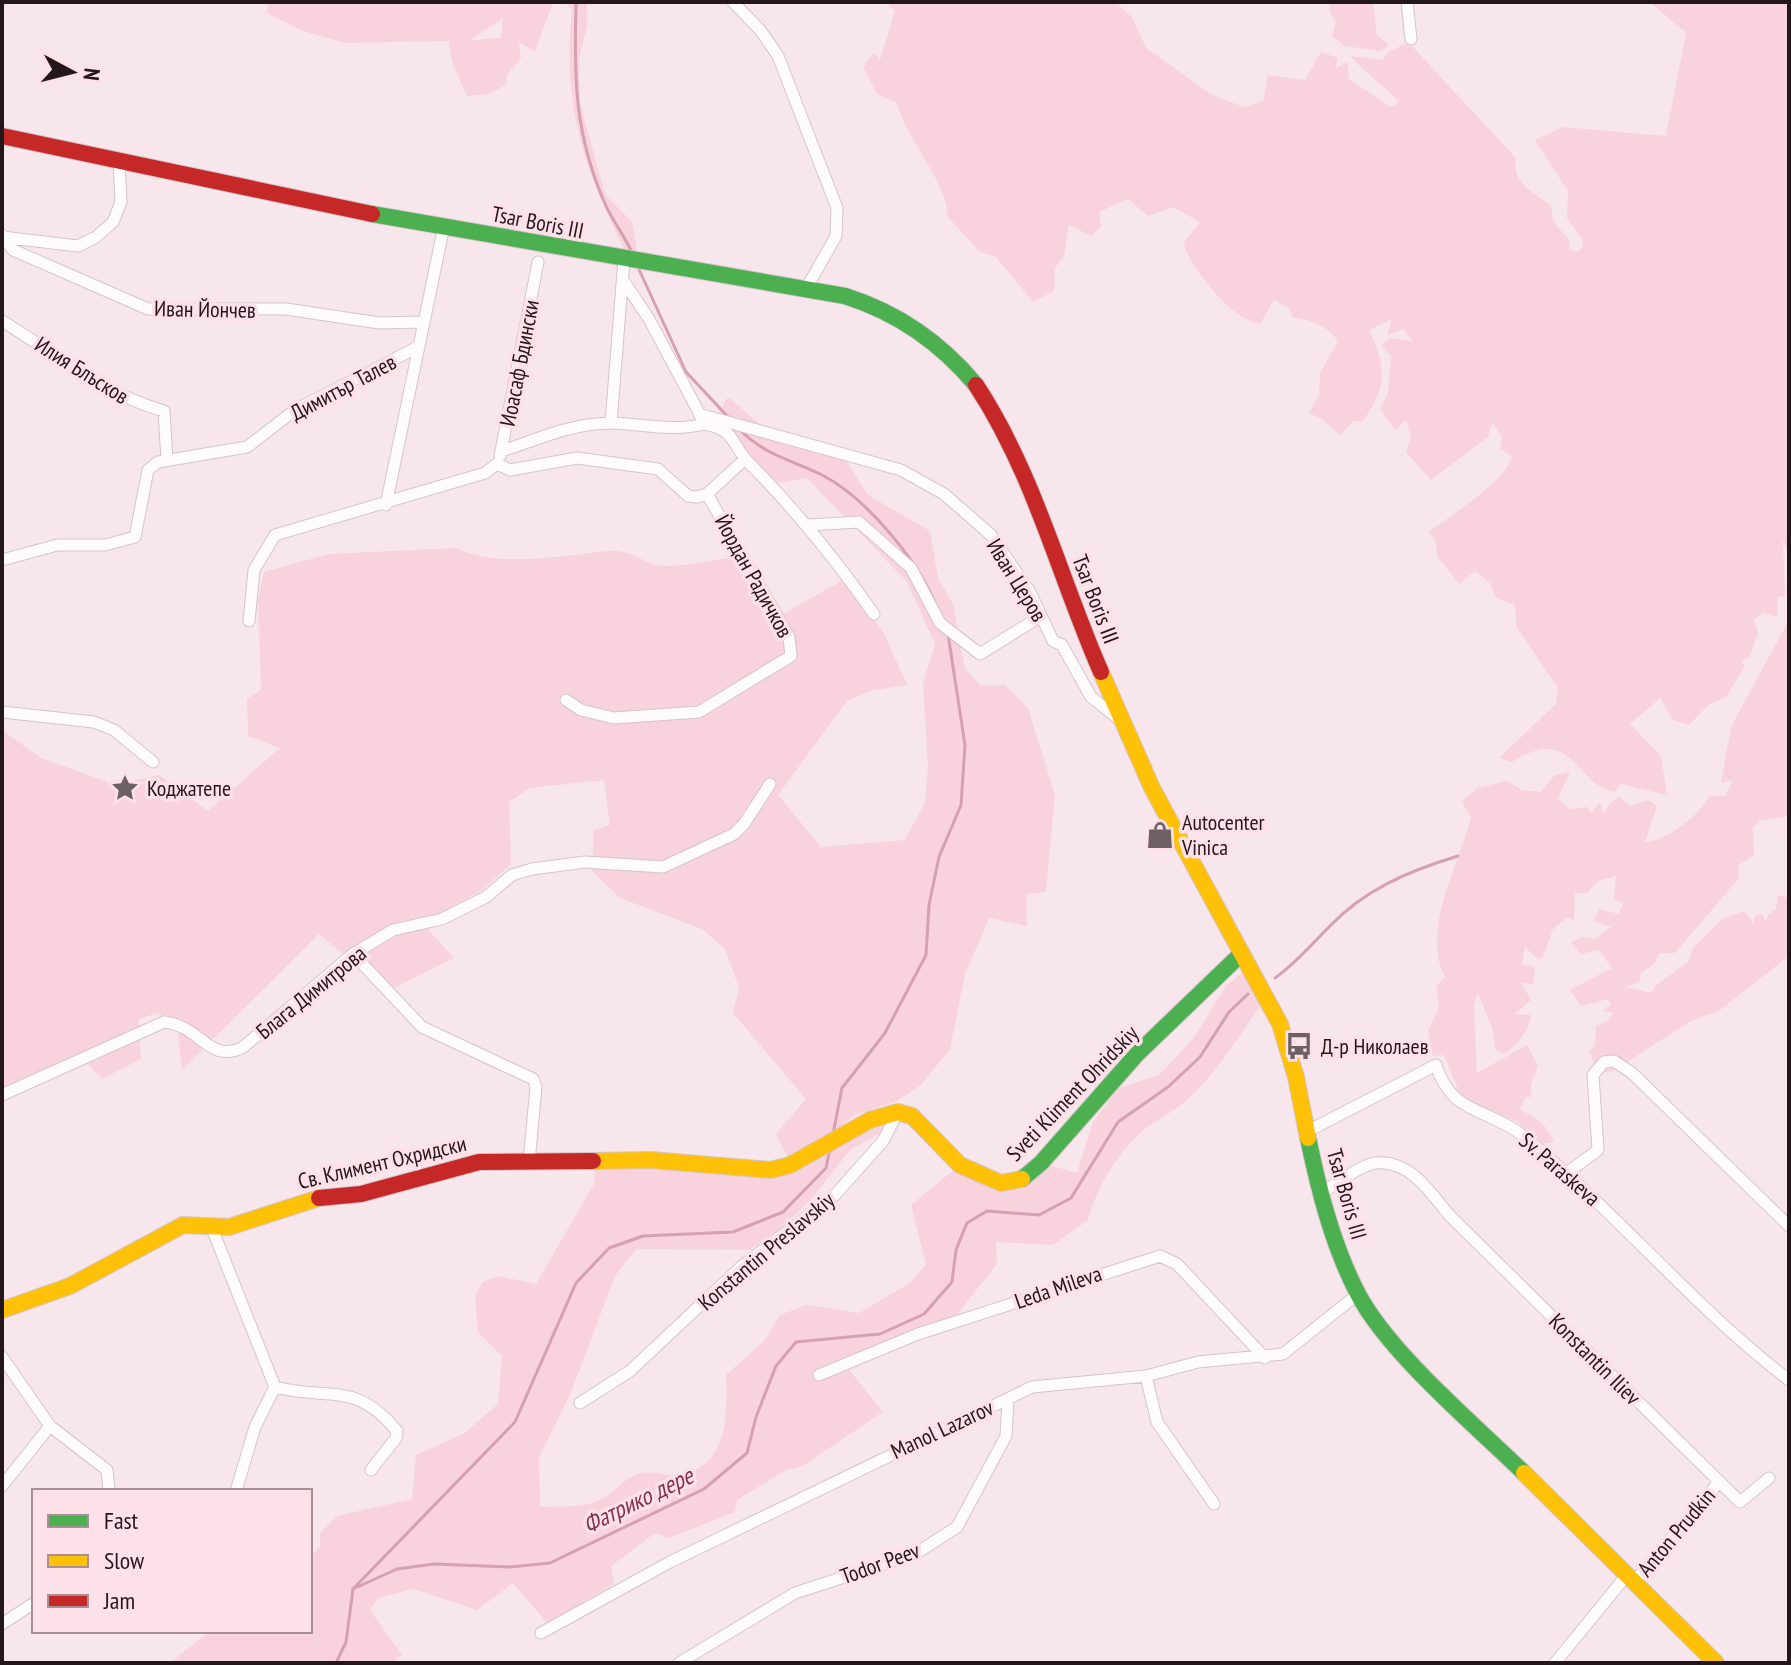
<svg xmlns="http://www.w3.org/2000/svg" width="1791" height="1665" viewBox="0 0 1791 1665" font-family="'PT Sans Narrow',sans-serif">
<rect width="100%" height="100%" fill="#f7e7ec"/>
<path fill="#f8d2dc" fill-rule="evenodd" d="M268 2 522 4 553 2 535 52 519 42 521 58 507 75 506 85 489 94 467 96C459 77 449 61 449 41L346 43 303 31 267 13ZM503 18 501 38 472 40V39Z
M563 2H587V26L579 59 580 103 605 194 632 222 637 252 624 249C583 165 562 103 572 9Z
M886 2H1115L1132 17 1146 48 1212 95 1244 107 1263 101 1268 75 1305 80 1321 52 1338 58 1335 69 1347 62 1349 79 1391 107 1399 102C1383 83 1367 76 1351 56L1383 60 1389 51 1409 43 1516 158C1511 182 1533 192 1551 205L1553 221 1569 240V249L1577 252 1583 246 1582 239 1567 218 1568 191 1535 140 1563 127 1666 136 1686 33 1650 2H1789V553L1783 540 1785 596 1778 597 1777 617 1764 613 1754 619 1758 633 1749 658 1741 661 1745 666 1726 697 1708 705 1689 725 1673 720 1660 698 1630 724 1661 756 1667 795 1620 784 1615 792C1575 786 1574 722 1512 762L1499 758 1556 704 1558 688 1516 626 1515 605 1496 598 1489 582 1475 571 1459 584 1437 556 1436 542 1429 532C1452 514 1504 483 1512 457L1500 449 1502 438 1492 422 1488 437 1431 480 1406 452 1411 438 1406 420 1395 430 1380 409 1388 393 1391 356 1381 346 1390 338 1413 341 1403 329 1387 335 1392 319 1369 330C1387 368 1387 387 1363 421H1353L1340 435 1322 419 1309 413 1319 395 1320 373 1338 341C1329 327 1308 318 1293 318L1290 309 1274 300 1260 324C1230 319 1194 271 1183 244L1200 222 1173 207 1148 216 1128 199 1099 212 1101 226 1091 236 1069 225 1064 256 1055 268 1054 291 1033 302 996 257 979 251 947 216C950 185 906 141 897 103L877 94 863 67 874 53 880 60 895 11Z
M1331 2H1373L1377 35 1389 45 1380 51 1345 46 1332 36 1336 21 1329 12Z
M728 397 783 444 842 455 868 495 930 531 938 578 953 604 965 669 981 686 1005 685 1028 708 1055 795 1046 892 1026 894 1027 926 989 918 965 974 950 1049 921 1085 897 1101 855 1115 815 1147 789 1160 776 1134 806 1099 733 1013 739 988 725 949 702 929 620 898 592 871 594 830 610 825 604 780 530 788 509 802 511 864 482 890 423 924 454 958 388 991 319 934 182 1070 177 1025 157 1013 139 1019 141 1059 102 1079 81 1057 2 1090V730L41 758 116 785 159 775 208 811 280 748 248 736 247 699 261 690 258 599 264 572 329 554 456 548C497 569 564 555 609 551 629 549 639 560 656 565 673 569 718 559 737 557L776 618 843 580 883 631 907 685 869 691 847 701 778 795 821 847 905 840 925 802 928 768 923 683 935 644 907 582 807 478 771 484 714 421Z
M1789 620V816L1761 820 1753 828 1754 855 1739 865 1738 879 1675 953H1659L1654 964 1641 973 1639 982 1625 987 1651 993 1655 986 1688 962 1693 948 1722 919 1744 911 1753 923 1756 915 1762 914 1766 922 1768 915 1776 909 1778 895 1789 898V956L1720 1010 1689 1022 1612 1072H1598L1589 1051 1595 1046 1596 1026 1608 1021 1614 1013 1602 1011 1611 1006 1608 999 1581 1006 1570 990 1612 968 1599 950 1581 954 1571 943 1581 937 1595 939 1611 927 1593 921 1599 909 1619 914 1623 903 1614 900 1616 876 1598 881 1587 893H1575L1574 921 1568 917 1553 929 1543 957 1538 959 1525 947 1522 965 1535 966 1533 984 1521 983 1531 1000 1515 1014 1531 1015C1529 1032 1518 1044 1504 1054L1495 1049 1492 1028 1478 993 1474 1005 1477 1073 1527 1045 1538 1066 1531 1084V1097H1526L1520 1110C1536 1117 1547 1125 1554 1142L1543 1144 1516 1121 1462 1099 1444 1055 1433 1056 1428 1031 1439 1007 1436 987 1445 977C1420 929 1460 864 1471 817L1462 802 1477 788 1507 781 1522 790 1540 792 1555 775 1570 772 1558 798 1569 809 1587 807 1591 813 1600 803 1604 814 1610 803 1619 797 1631 806 1648 800 1657 806 1645 842C1666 842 1700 814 1710 796H1725L1733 780 1721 783 1731 727Z
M1243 972 1262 1003C1239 1036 1217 1073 1187 1100 1175 1111 1159 1118 1146 1128 1120 1148 1096 1188 1088 1220L1053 1245 996 1242 997 1264 948 1326 846 1366 883 1412 801 1467 786 1470 737 1500 735 1512 669 1538 655 1533 611 1566 614 1584 547 1623 513 1583 477 1610 413 1589 378 1598 370 1610 402 1655 392 1663H170L210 1631H310V1556L320 1547V1533L337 1516 412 1499 416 1455 465 1433 498 1404 502 1356 478 1332 475 1295 483 1282 499 1276 536 1284 594 1184 596 1163 771 1170 886 1114 884 1131 850 1150 813 1197 782 1228 749 1250 636 1249 615 1276 572 1390 539 1458 540 1507C557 1506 579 1508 595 1502 612 1497 623 1477 641 1473 653 1470 667 1477 678 1475 730 1467 727 1413 726 1375L765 1340 780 1315 806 1305 859 1313 910 1283 926 1264 911 1205 960 1165 1001 1183 1041 1163 1077 1173 1093 1122 1119 1088 1159 1075 1193 1039 1226 986Z"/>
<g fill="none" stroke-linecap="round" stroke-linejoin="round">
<path stroke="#d5a0b0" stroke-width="3" d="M576 2C574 78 574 134 606 206 614 223 626 238 633 255
M637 265 686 372 729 418
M739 429C767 457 791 459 824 476 867 499 918 561 936 605
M1275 978C1296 963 1310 946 1329 927 1365 889 1409 871 1458 856
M833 1134 842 1088 885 1033 926 955 929 905 939 857 961 805 965 745 948 634
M353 1589 515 1422 576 1283 609 1248 643 1236 733 1232 783 1212 826 1168 830 1149
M336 1663 346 1642 353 1589 397 1569 434 1564 510 1567 550 1563 704 1489 747 1453 756 1417 776 1366 796 1342 880 1334 924 1314 952 1282 956 1250 967 1223 987 1211 1039 1215 1071 1198 1118 1122 1168 1087 1200 1057 1229 1012 1248 994"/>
<g stroke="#d4c5ca" stroke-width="13">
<path id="street" d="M733 2 761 31 778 56 837 208 836 236 806 289
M1407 2 1411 39
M2 235 13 250 148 309H286L379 323 424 322
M2 237 78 246 96 237 113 222 121 202 119 162
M623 280 649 319 705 424C736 430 731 444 749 463 796 510 836 560 874 614
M2 321C55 353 103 394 164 411L167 460
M699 414 901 470 944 494 991 535 1030 592 1053 641 1062 645 1091 697 1120 720
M611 423 624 259
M502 451C538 439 573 423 611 423 644 424 672 432 705 424
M500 456 538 262
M497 464 510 470 577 458 658 469 688 496 697 497 707 494 745 459
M386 505 444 226
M808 525 859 522 911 568 940 623 980 654 1041 616
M2 560 57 545H105L135 537 148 470 158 462 247 447 295 410 418 347
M249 621 254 570 275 535 485 473 497 464
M566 700 581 710 614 718 699 712 791 656 789 637 707 494
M2 712 94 722 114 730 153 762
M353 954 422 1027 533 1079 536 1087 529 1162
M2 1095 164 1022C202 1026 207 1063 242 1048L353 954 393 930 442 919 486 897 512 875 532 869 585 862 663 867 734 834 744 824 770 784
M1308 1131 1436 1065C1451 1115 1488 1108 1522 1135 1616 1211 1693 1307 1789 1380
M1568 1172 1598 1150 1593 1075 1604 1062 1614 1061 1632 1073 1789 1226
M1321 1193C1336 1185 1359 1165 1376 1163 1410 1160 1430 1192 1449 1215L1740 1502 1769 1478
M211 1226 275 1387C329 1401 355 1380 397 1431L396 1438 371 1470
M2 1357 50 1426 107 1470 109 1491
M819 1375 918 1334 1160 1256 1177 1264 1265 1358
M1146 1376 1157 1422 1214 1504
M580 1403 630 1371 742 1266 835 1195 883 1141 898 1112
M2 1486 50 1426
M236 1491 255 1427 275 1387
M1633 1583 1719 1482
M2 1624 34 1603
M541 1633 670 1562 1032 1387 1146 1376 1198 1362 1283 1354 1358 1294
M679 1663 795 1593 915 1554 957 1527 1006 1436 1008 1400
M1555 1663 1626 1576"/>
</g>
<g stroke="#d4c5ca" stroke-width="18">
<path id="fast" d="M372 214 845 296C896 312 941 343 976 385
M1308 1138C1319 1191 1333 1246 1358 1294 1389 1353 1475 1425 1524 1473
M1022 1179 1041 1163 1137 1054 1241 954"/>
</g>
<g stroke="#d4c5ca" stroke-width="18">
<path id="slow" d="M1101 672 1152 788 1280 1024 1296 1077 1308 1138
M593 1161 651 1160 771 1170 790 1165 870 1120 898 1112 912 1116 960 1165 1001 1183 1022 1179
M2 1310 70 1286 183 1225 229 1227 319 1198
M1524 1473 1716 1663"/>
</g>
<g stroke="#d4c5ca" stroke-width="18">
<path id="jam" d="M2 136 372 214
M976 385C1034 473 1059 576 1101 672
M319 1198 361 1194 479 1162 593 1161"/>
</g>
<use href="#street" stroke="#fefbfc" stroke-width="11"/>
<use href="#fast" stroke="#4caf50" stroke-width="16"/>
<use href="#slow" stroke="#ffc107" stroke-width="16"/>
<use href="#jam" stroke="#c62828" stroke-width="16"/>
</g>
<defs>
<g id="sight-bare" transform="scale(2.16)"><path d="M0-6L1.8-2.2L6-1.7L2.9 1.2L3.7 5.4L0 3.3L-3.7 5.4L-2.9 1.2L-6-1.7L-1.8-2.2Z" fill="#6d6064" stroke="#fee0e8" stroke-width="2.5" paint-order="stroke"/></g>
<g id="shop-bare" transform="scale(2.16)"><path d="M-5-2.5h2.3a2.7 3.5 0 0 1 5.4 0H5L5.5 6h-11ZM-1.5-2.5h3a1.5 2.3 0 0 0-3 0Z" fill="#6d6064" stroke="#fee0e8" stroke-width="2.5" paint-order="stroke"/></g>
<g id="bus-bare" transform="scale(2.16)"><path d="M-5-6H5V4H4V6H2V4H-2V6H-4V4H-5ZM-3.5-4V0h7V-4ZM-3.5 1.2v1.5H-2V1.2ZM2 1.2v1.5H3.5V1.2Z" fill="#6d6064" stroke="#fee0e8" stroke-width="2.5" paint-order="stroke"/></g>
</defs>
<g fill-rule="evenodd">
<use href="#sight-bare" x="125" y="788"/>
<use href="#shop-bare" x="1160" y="835"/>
<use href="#bus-bare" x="1299" y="1046"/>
</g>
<g text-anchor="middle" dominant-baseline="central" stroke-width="7" stroke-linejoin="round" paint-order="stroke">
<g font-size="22" fill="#23171a" stroke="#fee0e8">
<text transform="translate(538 222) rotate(11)">Tsar Boris III</text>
<text transform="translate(205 309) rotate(1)">Иван Йончев</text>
<text transform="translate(519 363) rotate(-79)">Иоасаф Бдински</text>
<text transform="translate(82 370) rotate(32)">Илия Блъсков</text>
<text transform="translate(343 387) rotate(-28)">Димитър Талев</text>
<text transform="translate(754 576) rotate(61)">Йордан Радичков</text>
<text transform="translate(1017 580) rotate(58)">Иван Церов</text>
<text transform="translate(1096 599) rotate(69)">Tsar Boris III</text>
<text transform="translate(311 992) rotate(-39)">Блага Димитрова</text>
<text transform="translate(1072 1093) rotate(-46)">Sveti Kliment Ohridskiy</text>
<text transform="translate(382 1162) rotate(-13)">Св. Климент Охридски</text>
<text transform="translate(1560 1169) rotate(41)">Sv. Paraskeva</text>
<text transform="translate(1347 1194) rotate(74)">Tsar Boris III</text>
<text transform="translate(766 1251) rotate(-40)">Konstantin Preslavskiy</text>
<text transform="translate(1058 1287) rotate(-19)">Leda Mileva</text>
<text transform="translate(1595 1359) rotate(45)">Konstantin Iliev</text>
<text transform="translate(942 1429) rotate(-25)">Manol Lazarov</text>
<text transform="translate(1676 1532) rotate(-50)">Anton Prudkin</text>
<text transform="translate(880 1563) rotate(-20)">Todor Peev</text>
</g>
<g font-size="22" fill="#23171a" stroke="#fee0e8" text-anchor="start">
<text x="147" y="788">Коджатепе</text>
<text x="1182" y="822">Autocenter<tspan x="1182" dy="25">Vinica</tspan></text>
<text x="1321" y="1046">Д-р Николаев</text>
</g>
<g font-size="24" font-style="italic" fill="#832f4e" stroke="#fee0e8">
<text transform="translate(638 1500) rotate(-26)">Фатрико дере</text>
</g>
</g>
<rect width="1791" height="1665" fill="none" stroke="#23171a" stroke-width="8"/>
<rect x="32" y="1489" width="280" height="144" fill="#fee0e8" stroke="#a69096" stroke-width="2"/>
<rect x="48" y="1515" width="40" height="12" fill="#4caf50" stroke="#a69096" stroke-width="2"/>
<text x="104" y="1529" font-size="24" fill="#23171a">Fast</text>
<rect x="48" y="1555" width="40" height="12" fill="#ffc107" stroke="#a69096" stroke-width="2"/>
<text x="104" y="1569" font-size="24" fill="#23171a">Slow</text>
<rect x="48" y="1595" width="40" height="12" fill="#c62828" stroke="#a69096" stroke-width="2"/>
<text x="104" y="1609" font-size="24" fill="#23171a">Jam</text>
<g transform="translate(72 72) rotate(97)" stroke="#fee0e8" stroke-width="6" paint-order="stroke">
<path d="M0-6L14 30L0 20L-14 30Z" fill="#23171a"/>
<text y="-12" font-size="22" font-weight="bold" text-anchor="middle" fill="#23171a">N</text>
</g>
</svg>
